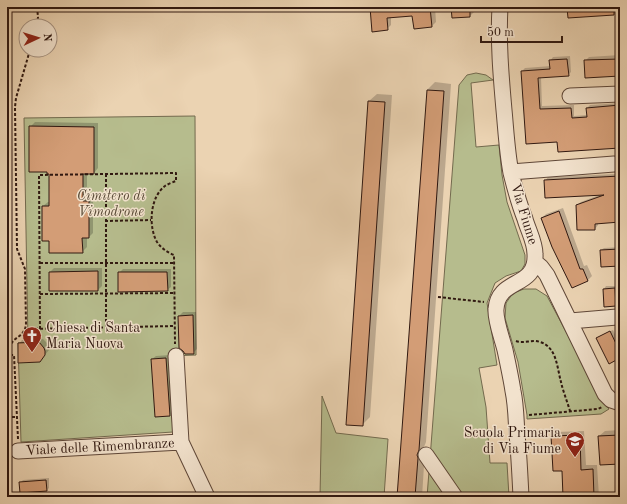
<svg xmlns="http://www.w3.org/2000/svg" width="627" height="504" viewBox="0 0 627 504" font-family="'Old Standard TT',serif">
<rect width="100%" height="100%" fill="#ebd3b2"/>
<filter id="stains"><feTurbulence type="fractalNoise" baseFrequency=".005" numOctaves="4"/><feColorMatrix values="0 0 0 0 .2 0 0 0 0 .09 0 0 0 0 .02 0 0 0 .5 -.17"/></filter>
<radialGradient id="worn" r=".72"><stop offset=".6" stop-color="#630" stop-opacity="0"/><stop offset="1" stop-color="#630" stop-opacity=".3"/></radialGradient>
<path fill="#b6bc8d" stroke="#736a4e" d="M476 73 486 75 493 80 471 83 476 147 499 145 502 175 507 202 525 255V264L521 271 506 276 495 283 487 303 497 365 479 368 486 407 490 463H507L509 497H427L459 85 467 75Z
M195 116 196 355 169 356 173 432 21 442 18 343 28 342 24 118Z
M524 289H536L547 296 605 405 609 409 601 414 527 419V415L518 362 505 318 506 303 513 293Z
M322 396 336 433 388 439 384 497H320Z"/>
<path fill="#0003" d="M371 7H435L436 22 432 26 413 15 391 17V25L387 29Z
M452 7H474V12L470 16Z
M569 7H614L615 14H614L568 8Z
M620 55V75L585 61 589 57Z
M570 56 571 72 568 75 541 77 542 106 574 105V116L587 115V108L590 105 620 103V147L558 141 527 143 522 71 525 68 551 66 550 61 553 57Z
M435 82 451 84 426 442 424 447 425 450 422 497H398L427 90Z
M377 94 392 95 370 417 362 425 369 101Z
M35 122 98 123V168L94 173H87V197H93V233L89 237H87V247L82 252 50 240 43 206 48 202H50V173L30 127Z
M618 172H620V221L598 222V225L595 229 577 205 581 202 602 194 545 181 548 177 616 174Z
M563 208 584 266 587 265 592 276 588 280 572 287 542 218 546 214Z
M620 247V265L601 250 604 248Z
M54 268H102V286L98 290H50V272Z
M123 269H171V287L167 290 119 273Z
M606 286H620V305L605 306 604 289Z
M183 312H196L197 349 193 353 179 316Z
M613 330 620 345V357L598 338 600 336Z
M43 339 48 344 49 350 40 361 19 344 22 340Z
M170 355 174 411 170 415 152 359 156 356Z
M620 430V463L599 436 605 431Z
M584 431 586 465H597L599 497H564L563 470 552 437 557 432Z
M49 478V488L47 490 20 483 23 480Z"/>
<path fill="#d39d76" stroke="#301810" d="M370 7H430L432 27 414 29 412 16 387 18 388 30 372 32Z
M451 7H470V17L452 18Z
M582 7H614V15L568 18 567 8Z
M567 59 569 76 538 78 540 109 571 108 572 118 587 117 586 108 620 105V148L558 152 557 142 526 144 521 71 550 69 549 60Z
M620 59V76L585 78 584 60Z
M427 90 444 91 419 450 417 455 418 458 415 497H397Z
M368 101 385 102 363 426 346 425Z
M29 126 94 127V174H83V201H89V238H82L83 253H49V241H42V206H49V174H47V172H29Z
M620 176V222L595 224V230H577L576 205 604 195 545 198 544 180Z
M559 211 580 269H583L588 281 572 288 552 247 541 218Z
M620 249V266L601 267 600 250Z
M98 271V291H49V272Z
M118 272H167L168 291 118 292Z
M615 288 616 306 604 307 603 289Z
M193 315 194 354H185L183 351 179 348 178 316Z
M610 331 620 352V358L609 364 596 338Z
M39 342 44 348 45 351V355L40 362 18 363V343Z
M166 358 170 416 155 417 151 359Z
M580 435 581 470 593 469 594 497H563L562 471H553L551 436Z
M620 435V464L600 465 598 436Z
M46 480 47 491 20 493 19 482Z"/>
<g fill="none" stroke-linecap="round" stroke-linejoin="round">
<g stroke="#5f4738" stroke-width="17">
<path id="minor" d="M500 7C498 41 501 76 504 110 506 131 507 152 511 173 515 189 519 204 525 219 528 230 535 242 535 254 537 289 498 277 496 309 495 320 502 338 505 350 508 364 511 378 513 391 516 405 516 420 517 434 519 455 520 476 521 497
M570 96 620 94
M511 172 614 164
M535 262 541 267 547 275 605 394 611 400 620 403
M570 321 617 317
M176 356 181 442 207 497
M18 451 181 442
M426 455 455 497"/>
</g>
<path stroke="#301810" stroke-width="2" stroke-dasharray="3 2" stroke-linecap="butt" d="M37 7 38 17 37 26
M106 174V328
M105 221 151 220
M40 263H174
M40 294 175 293
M438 297 484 302
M25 329 175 326
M40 329 39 175 176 173V181C173 182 168 184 165 186 150 197 148 226 157 242 161 248 167 252 174 255L175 344
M516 341C523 344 533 339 540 342 557 347 557 368 561 382 563 391 567 401 570 411
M529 415 598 409 602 407
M7 417H17
M18 439 14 355H10V345L14 340 22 334 25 329 26 325 25 269 17 249 15 107 16 98 30 50"/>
<use href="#minor" stroke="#f2e2cd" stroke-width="15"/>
</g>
<defs>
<g id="church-pin" transform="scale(1)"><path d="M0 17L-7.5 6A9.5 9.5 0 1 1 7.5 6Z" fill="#8f2418" stroke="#f2e2cd"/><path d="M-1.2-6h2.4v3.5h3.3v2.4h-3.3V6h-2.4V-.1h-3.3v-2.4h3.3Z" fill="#fff"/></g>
<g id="school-pin" transform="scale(1)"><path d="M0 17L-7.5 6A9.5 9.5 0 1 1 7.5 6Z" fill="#8f2418" stroke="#f2e2cd"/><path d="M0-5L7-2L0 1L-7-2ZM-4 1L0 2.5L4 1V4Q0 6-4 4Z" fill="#fff"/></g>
</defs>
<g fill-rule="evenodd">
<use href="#church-pin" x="32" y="336"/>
<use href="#school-pin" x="575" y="441"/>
</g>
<g text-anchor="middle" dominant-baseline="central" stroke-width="3" stroke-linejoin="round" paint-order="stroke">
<g font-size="14" font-style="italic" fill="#584936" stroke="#f2e2cd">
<text x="111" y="196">Cimitero di<tspan x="111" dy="16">Vimodrone</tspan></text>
</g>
<g font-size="14" fill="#301810" stroke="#f2e2cd">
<text transform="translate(524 214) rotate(73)">Via Fiume</text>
<text transform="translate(100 447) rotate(-3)">Viale delle Rimembranze</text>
</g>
<g font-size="14" fill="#301810" stroke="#f2e2cd" text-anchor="start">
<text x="46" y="328">Chiesa di Santa<tspan x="46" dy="16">Maria Nuova</tspan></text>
<text x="561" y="433" text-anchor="end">Scuola Primaria<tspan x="561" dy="16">di Via Fiume</tspan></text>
</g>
</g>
<rect width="627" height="504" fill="none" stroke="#ebd3b2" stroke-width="24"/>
<rect x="8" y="8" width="611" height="488" fill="none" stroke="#301810" stroke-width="2"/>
<rect x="12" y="12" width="603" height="480" fill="none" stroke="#301810"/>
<g transform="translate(38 38) rotate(86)"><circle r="19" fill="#f2e2cd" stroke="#a49181"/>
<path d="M0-3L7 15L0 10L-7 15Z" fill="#8f2418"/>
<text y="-6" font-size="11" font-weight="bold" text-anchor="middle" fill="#301810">N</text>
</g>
<path d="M481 36v6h81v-6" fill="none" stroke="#301810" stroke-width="2"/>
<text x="487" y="36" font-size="12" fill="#301810" stroke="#f2e2cd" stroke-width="3" paint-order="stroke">50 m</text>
<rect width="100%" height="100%" filter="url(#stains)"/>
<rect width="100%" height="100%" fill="url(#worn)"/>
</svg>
